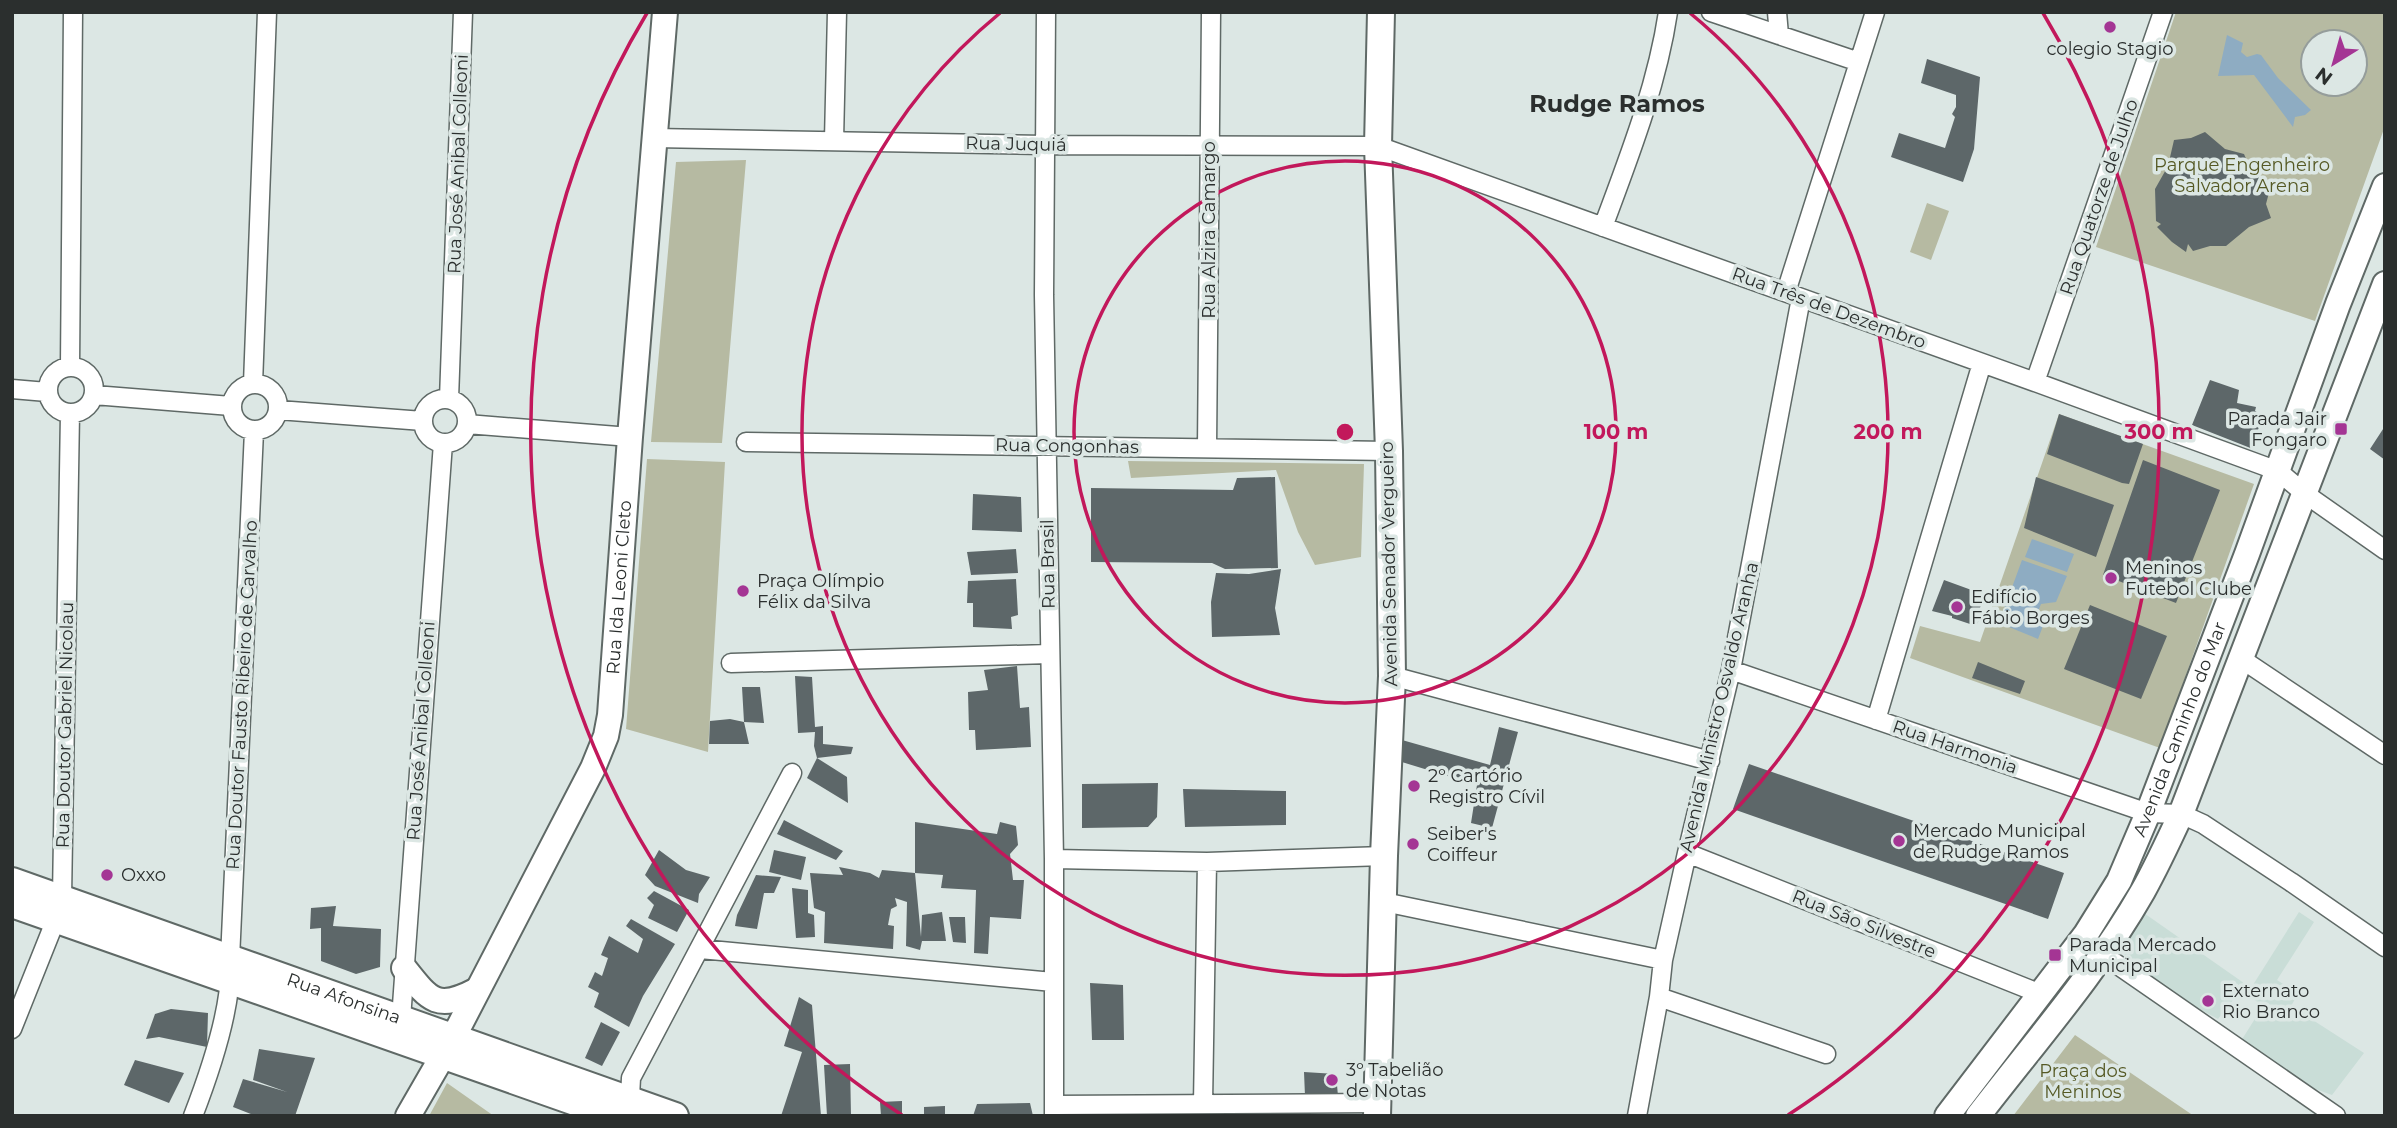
<svg xmlns="http://www.w3.org/2000/svg" width="2397" height="1128" viewBox="0 0 2397 1128" font-family="Montserrat,sans-serif">
<rect width="100%" height="100%" fill="#dce7e4"/>
<path fill="#c9ddd7" d="M2141 911 2251 988 2299 912 2314 922 2277 980 2298 994 2291 1006 2364 1053 2332 1095 2296 1082 2241 1041 2263 1006 2241 990 2218 1019 2175 996 2176 993 2171 990 2169 992 2124 954 2120 948Z"/>
<path fill="#b6baa2" fill-rule="evenodd" d="M2176 12H2385V126L2315 321 2096 247ZM2313 42H2355V84H2313Z
M746 160 722 443 651 442 676 162Z
M1927 203 1949 211 1931 260 1910 252Z
M2059 414 2254 484 2160 748 1910 658 1920 626 1980 642Z
M647 459 725 462 708 752 626 729Z
M1128 461 1364 464 1361 557 1315 565 1298 532 1276 470 1131 478Z
M2075 1035 2194 1116H2013Z
M447 1083 494 1116H429Z"/>
<path fill="#8eacc2" d="M2227 35 2243 43 2241 52 2247 57 2257 54 2261 55 2278 78 2311 110 2305 115 2295 117 2293 127 2254 75 2218 76Z
M2032 539 2074 554 2067 572 2025 557Z
M2022 560 2067 576 2056 602 2041 604 2037 614 2046 618 2038 639 1999 623Z"/>
<path fill="#5d6769" d="M1927 59 1980 77 1974 149 1963 182 1891 157 1899 133 1945 148 1955 117 1952 114 1956 107V95L1921 83Z
M2205 132 2225 149 2244 154 2250 168 2258 177 2271 185 2266 204 2271 218 2249 227 2226 246H2210L2193 251 2188 244 2186 252 2172 242 2157 227 2161 224 2156 221 2155 189 2168 166 2174 140 2191 138Z
M2210 380 2239 390 2237 403 2256 407 2255 411 2262 415 2253 449 2192 425Z
M2059 414 2143 444 2129 484 2122 483 2047 454Z
M2385 426V460L2370 449Z
M2143 460 2220 490 2176 603 2103 575Z
M1275 477 1278 568 1225 569 1212 563 1091 562V488L1233 490 1237 478Z
M2036 477 2114 505 2096 557 2024 528Z
M973 494 1021 497 1022 532 972 530Z
M1016 549 1018 573 971 575 967 552Z
M1281 569 1275 608 1280 635 1212 637 1211 602 1216 573 1249 574Z
M1016 579 1018 615 1011 617 1012 629 973 627V603H967L968 581Z
M1944 580 1988 596 1986 602H1982L1978 614 1981 616 1976 626 1952 618V616L1932 611Z
M2090 605 2167 636 2141 699 2064 669Z
M1978 662 2025 681 2020 694 1972 678Z
M1017 666 1020 708 1029 707 1031 747 976 750 975 730H969L968 692 988 690 984 670Z
M795 676 812 677 815 727 823 726V744L853 747 851 754 817 758 847 777 848 803 807 778 817 758 814 746 815 732 798 733Z
M742 687H760L764 723 744 722 749 744H709L710 721 730 719 744 722Z
M1499 727 1518 732 1492 828 1471 823 1477 785 1392 759 1402 740 1490 765Z
M1749 764 2064 873 2048 919 1733 809Z
M1158 783 1157 817 1148 827 1082 828V784Z
M1183 789 1286 791V825L1185 827Z
M784 820 843 851 836 860 777 834Z
M915 822 997 834 1000 822 1016 826 1018 845 1010 854 1013 880H1024L1021 919 990 917 988 954 974 953 976 890 941 888 943 875 915 873 921 937 922 915 942 912 946 941H922L920 950 906 946 907 902 895 898 897 906 891 909 888 925 894 926 893 949 824 943 825 912 814 908 810 873 843 875 839 867 870 873 879 878 882 870 915 873Z
M659 850 686 870 710 877 699 894 698 903 655 886 645 875Z
M774 850 806 857 801 880 769 872Z
M756 875 781 877 774 893H764L757 929 735 926 737 915Z
M792 888 808 890V913L814 915 815 937 796 938Z
M654 891 689 910 677 932 648 918 654 905 647 898Z
M336 906 333 926 381 929 380 967 356 974 321 961V928L310 929 311 908Z
M949 917H965L966 943 953 942Z
M631 919 675 944 643 996 629 1027 594 1007 599 993 588 987 595 972 602 976 608 958 601 955 609 936 638 953 643 939 626 926Z
M1090 983 1123 985 1124 1040H1092Z
M799 997 812 1005 821 1116H781L802 1052 784 1046Z
M171 1009 208 1013 207 1047 159 1037 146 1039 155 1014Z
M601 1022 620 1032 602 1066 585 1058Z
M259 1049 315 1058 295 1116H256L233 1107 243 1079 287 1092 253 1080Z
M135 1060 184 1073 169 1103 124 1085Z
M850 1064 851 1116H827L824 1065Z
M1304 1072 1336 1074 1338 1096H1305Z
M902 1101V1116H881L880 1102Z
M1030 1103 1033 1116H973L977 1104Z
M945 1106V1116H924V1107Z
M1117 1110V1116H1082V1114Z
M1188 1111 1213 1113 1214 1116H1189Z"/>
<g fill="none" stroke-linecap="round" stroke-linejoin="round">
<g stroke="#5f6966" stroke-width="21">
<path id="street" d="M1046 12 1044 295 1054 859V1116
M1711 12 1859 62
M1777 12 1779 35
M654 138 1044 145 1378 146 2035 382 2278 471 2304 493 2385 550
M834 140 837 12
M1603 227C1629 157 1657 86 1668 12
M1786 292 1875 12
M70 366 73 12
M48 390a23 23 0 1 1 46 0a23 23 0 1 1-46 0Z
M2035 382 2163 12
M232 407a23 23 0 1 1 46 0a23 23 0 1 1-46 0Z
M253 384 267 12
M12 389 47 392
M94 395 231 406
M449 399 463 12
M423 421a22 22 0 1 1 44 0a22 22 0 1 1-44 0Z
M278 410 423 421
M467 424 630 437
M746 442 1389 451
M1207 448 1211 12
M2240 658 2385 755
M731 663 1049 654
M1731 670 2148 813 2181 814 2203 824 2291 882 2385 947
M1392 676 1710 761
M1876 720 1982 363
M1687 853 2041 994
M1054 859 1207 862 1384 856
M1384 902 1663 960
M700 949 1053 982
M2102 954 2336 1116
M1659 997 1826 1054
M401 1019 443 443
M12 1029 56 919 62 898 70 413
M1203 1104 1207 862
M1054 1105 1378 1103
M193 1116C210 1072 233 1005 230 959L254 431
M629 1116 631 1078 792 773
M1637 1116 1659 997 1663 960 1687 853 1731 670 1801 298"/>
</g>
<g stroke="#5f6966" stroke-width="28">
<g id="secondary">
<path d="M404 968C430 1001 437 1011 477 990"/>
<path id="s1" d="M408 1116 453 1038 593 768 606 736 610 715 630 437 665 12"/>
<path id="s2" d="M1947 1116 2086 934 2119 881 2148 813 2247 554 2338 304 2385 186"/>
<path d="M1978 1116C2034 1043 2097 972 2143 891 2157 866 2169 840 2181 814L2385 284"/>
</g>
</g>
<g stroke="#5f6966" stroke-width="30">
<g id="primary">
<path id="s3" d="M12 881 675 1116"/>
<path d="M12 904 615 1116"/>
<path d="M1377 1116 1384 856 1392 676 1389 451 1378 146 1381 12"/>
</g>
</g>
<use href="#street" stroke="#fff" stroke-width="18"/>
<use href="#secondary" stroke="#fff" stroke-width="24"/>
<use href="#primary" stroke="#fff" stroke-width="26"/>
</g>
<g fill="none" stroke="#c2185b" stroke-width="3.5">
<circle cx="1345" cy="432" r="271"/>
<path d="M1690 13A543 543 0 1 1 1000 13"/>
<path d="M902 1115A814 814 0 0 1 647 13M2043 13A814 814 0 0 1 1788 1115"/>
</g>
<g fill="#a43594" stroke="#dce7e4" stroke-width="2.5">
<circle cx="2110" cy="27" r="7"/>
<rect x="2334" y="422" width="14" height="14" rx="3.5"/>
<circle cx="2111" cy="578" r="7"/>
<circle cx="743" cy="591" r="7"/>
<circle cx="1957" cy="607" r="7"/>
<circle cx="1414" cy="786" r="7"/>
<circle cx="1899" cy="841" r="7"/>
<circle cx="1413" cy="844" r="7"/>
<circle cx="107" cy="875" r="7"/>
<rect x="2048" y="948" width="14" height="14" rx="3.5"/>
<circle cx="2208" cy="1001" r="7"/>
<circle cx="1332" cy="1080" r="7"/>
</g>
<g text-anchor="middle" dominant-baseline="central" stroke-width="7" stroke-linejoin="round" paint-order="stroke">
<g font-size="18" fill="#2b2f2e" stroke="#dce7e4" text-anchor="start">
<text x="2110" y="49" text-anchor="middle">colegio Stagio</text>
<text x="2327" y="419" text-anchor="end">Parada Jair<tspan x="2327" dy="21">Fongaro</tspan></text>
<text x="2125" y="568">Meninos<tspan x="2125" dy="21">Futebol Clube</tspan></text>
<text x="757" y="581">Praça Olímpio<tspan x="757" dy="21">Félix da Silva</tspan></text>
<text x="1971" y="597">Edifício<tspan x="1971" dy="21">Fábio Borges</tspan></text>
<text x="1428" y="776">2º Cartório<tspan x="1428" dy="21">Registro Cívil</tspan></text>
<text x="1913" y="831">Mercado Municipal<tspan x="1913" dy="21">de Rudge Ramos</tspan></text>
<text x="1427" y="834">Seiber's<tspan x="1427" dy="21">Coiffeur</tspan></text>
<text x="121" y="875">Oxxo</text>
<text x="2069" y="945">Parada Mercado<tspan x="2069" dy="21">Municipal</tspan></text>
<text x="2222" y="991">Externato<tspan x="2222" dy="21">Rio Branco</tspan></text>
<text x="1346" y="1070">3º Tabelião<tspan x="1346" dy="21">de Notas</tspan></text>
</g>
<g font-size="18" fill="#2b2f2e" stroke="#dce7e4">
<text transform="translate(1016 144) rotate(1)">Rua Juquiá</text>
<text transform="translate(458 164) rotate(-88)">Rua José Anibal Colleoni</text>
<text transform="translate(2099 197) rotate(-71)">Rua Quatorze de Julho</text>
<text transform="translate(1209 230) rotate(-90)">Rua Alzira Camargo</text>
<text transform="translate(1829 308) rotate(20)">Rua Três de Dezembro</text>
<text transform="translate(1067 446) rotate(1)">Rua Congonhas</text>
<text transform="translate(1048 564) rotate(-91)">Rua Brasil</text>
<text transform="translate(1389 564) rotate(-91)">Avenida Senador Vergueiro</text>
<text stroke="none"><textPath href="#s1" startOffset="578">Rua Ida Leoni Cleto</textPath></text>
<text transform="translate(242 695) rotate(-87)">Rua Doutor Fausto Ribeiro de Carvalho</text>
<text transform="translate(1719 707) rotate(-77)">Avenida Ministro Osvaldo Aranha</text>
<text transform="translate(65 725) rotate(-89)">Rua Doutor Gabriel Nicolau</text>
<text stroke="none"><textPath href="#s2" startOffset="455">Avenida Caminho do Mar</textPath></text>
<text transform="translate(421 731) rotate(-86)">Rua José Anibal Colleoni</text>
<text transform="translate(1955 747) rotate(19)">Rua Harmonia</text>
<text transform="translate(1864 924) rotate(22)">Rua São Silvestre</text>
<text stroke="none"><textPath href="#s3" startOffset="352">Rua Afonsina</textPath></text>
</g>
<g font-size="18" fill="#555924" stroke="#dce7e4">
<text x="2242" y="165">Parque Engenheiro<tspan x="2242" dy="21">Salvador Arena</tspan></text>
<text x="2083" y="1071">Praça dos<tspan x="2083" dy="21">Meninos</tspan></text>
</g>
<g font-size="24" font-weight="bold" fill="#2b2f2e" stroke="#dce7e4">
<text x="1617" y="103">Rudge Ramos</text>
</g>
</g>
<circle cx="1345" cy="432" r="10" fill="#c2185b" stroke="#dce7e4" stroke-width="3.5"/>
<g font-size="21" text-anchor="middle" font-weight="bold" fill="#c2185b" stroke="#dce7e4" stroke-width="7" stroke-linejoin="round" paint-order="stroke">
<text x="1616" y="439">100 m</text>
<text x="1888" y="439">200 m</text>
<text x="2159" y="439">300 m</text>
</g>
<rect width="2397" height="1128" fill="none" stroke="#2b2f2e" stroke-width="28"/>
<g transform="translate(2334 63) rotate(217)"><circle r="33" fill="#dce7e4" stroke="#959d9b" stroke-width="2"/>
<path d="M0-5L12 26L0 18L-12 26Z" fill="#a43594"/>
<text y="-10" font-size="19" font-weight="bold" text-anchor="middle" fill="#2b2f2e">N</text>
</g>
</svg>
